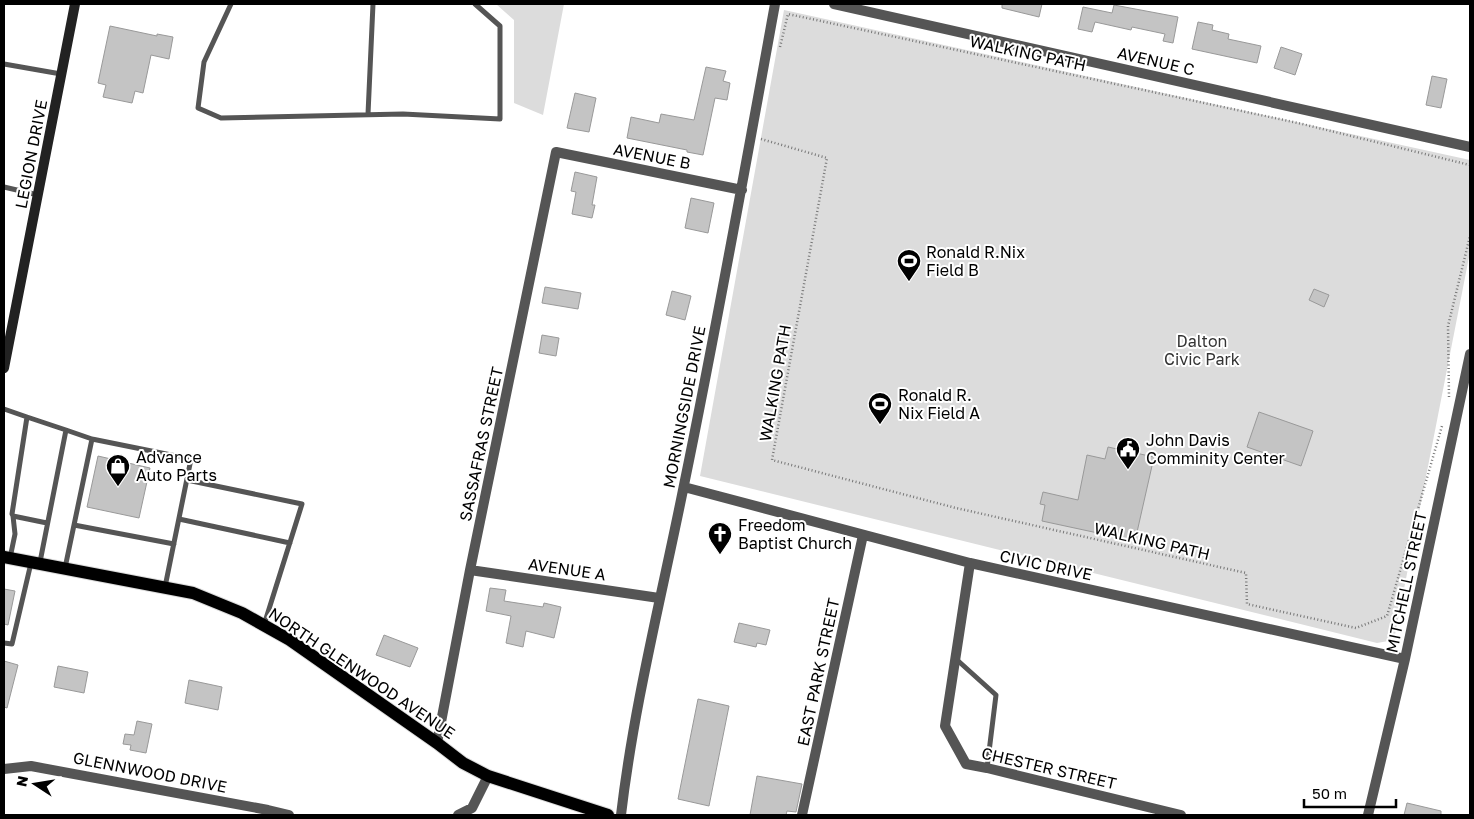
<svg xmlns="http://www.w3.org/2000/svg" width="1474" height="819" viewBox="0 0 1474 819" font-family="'Golos Text',sans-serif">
<rect width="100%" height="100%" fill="#fff"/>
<path fill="#dcdcdc" d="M496 4H564L543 115 514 103V20Z
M784 10 1470 160V252L1394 640 1377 643 700 476Z"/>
<path fill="#c4c4c4" stroke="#999" d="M1002 4H1042L1039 17 1002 8Z
M1114 5 1178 17 1173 43 1163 41 1165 34 1132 27 1131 30 1095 22 1092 32 1078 29 1083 7 1112 13Z
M1198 22 1213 25 1212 30 1229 34 1228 39 1261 46 1257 63 1192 49Z
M110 26 157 36V34L173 37 169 59 151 55 143 93 135 91 132 103 103 97 106 85 98 83Z
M1281 47 1302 54 1295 75 1274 68Z
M706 67 726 71 723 81 730 83 727 100 715 98 703 155 687 152V150L627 138 631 117 659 123 661 114 694 120Z
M1432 76 1447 79 1441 108 1426 105Z
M575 93 596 98 589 132 567 128Z
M575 172 597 177 592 205H595L592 218 572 214 576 192 571 191Z
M691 198 714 203 708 233 685 228Z
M545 287 581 293 578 309 542 303Z
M1314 289 1329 295 1324 307 1309 300Z
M672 291 691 296 685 320 666 315Z
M542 335 559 338 556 356 539 353Z
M1259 412 1313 431 1301 466 1247 447Z
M1108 447 1154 457 1135 541 1042 521 1045 505 1040 504 1043 492 1078 500 1087 455 1105 459Z
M98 456 150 468 139 518 87 507Z
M490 588 506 590 504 601 543 607 544 603 561 607 554 638 526 631 523 647 506 643 511 616 486 611Z
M4 589 15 591 8 625 4 624Z
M739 623 770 630 766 645 757 643 756 647 734 642Z
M384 635 418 648 410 667 376 655Z
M4 661 18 665 7 708 4 707Z
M58 666 88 672 84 693 54 687Z
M189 680 222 687 218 710 185 703Z
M698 699 729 706 709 806 678 799Z
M137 721 152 724 146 753 130 750 131 745 123 744 125 734 134 735Z
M757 776 802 784 796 812 787 811 786 815H750Z
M1407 803 1441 811V815H1404Z"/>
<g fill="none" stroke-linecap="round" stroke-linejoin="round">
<g stroke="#dbdbdb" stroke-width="14">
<path id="primary" d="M4 557 193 593 242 613 290 640 437 743 463 763 488 776 608 815"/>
</g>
<path stroke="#777" stroke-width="2.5" stroke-dasharray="1 2.5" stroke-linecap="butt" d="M780 47 788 14 1298 123 1470 165
M761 139 827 158 772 460 956 508 1246 573 1247 604 1356 628 1387 616 1442 426
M1449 397 1448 326 1470 236"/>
<path stroke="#555" stroke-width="5" d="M231 4 204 62 198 108 221 118 403 114 500 119V26L475 4
M4 64 61 74
M368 114 373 4
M4 187 38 195
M4 409 27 417
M66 430 92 439 191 459 165 587
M187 480 302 504 264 625
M179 519 290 543
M74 525 174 544
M10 558 15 534 13 516
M40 562 66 430 27 417 12 514 13 516 47 523
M65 568 92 439
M4 643 12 644 31 563
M956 659 996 695 987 768"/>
<path stroke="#555" stroke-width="10" d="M834 4 1470 147
M684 487 970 563 1405 659
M970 563 945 726 966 764 987 768 1181 815
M470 570 659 598
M437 743 470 570 556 152 742 190
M4 769 31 766 268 810 289 815
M458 815 472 808 488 776
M621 815C634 704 662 595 684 485 717 325 746 164 775 4
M802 815 863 535
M1368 815 1405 659 1470 354"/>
<path stroke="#222" stroke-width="10" d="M4 368 75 4"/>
<use href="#primary" stroke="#000" stroke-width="12"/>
</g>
<defs>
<g id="stadium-pin" transform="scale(1.25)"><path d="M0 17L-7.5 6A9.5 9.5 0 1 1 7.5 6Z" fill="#000" stroke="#fff"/><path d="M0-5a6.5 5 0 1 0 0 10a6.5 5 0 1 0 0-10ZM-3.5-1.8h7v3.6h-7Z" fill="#fff"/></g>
<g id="civic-pin" transform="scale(1.25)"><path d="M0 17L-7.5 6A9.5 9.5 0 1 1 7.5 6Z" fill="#000" stroke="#fff"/><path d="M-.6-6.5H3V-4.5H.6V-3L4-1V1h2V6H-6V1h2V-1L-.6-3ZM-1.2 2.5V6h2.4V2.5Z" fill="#fff"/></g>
<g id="shop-pin" transform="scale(1.25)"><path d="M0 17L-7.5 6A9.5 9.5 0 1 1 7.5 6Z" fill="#000" stroke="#fff"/><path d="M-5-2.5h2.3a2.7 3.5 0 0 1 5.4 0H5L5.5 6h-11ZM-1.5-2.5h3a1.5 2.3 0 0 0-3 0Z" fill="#fff"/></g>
<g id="church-pin" transform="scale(1.25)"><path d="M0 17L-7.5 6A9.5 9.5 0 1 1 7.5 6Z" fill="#000" stroke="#fff"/><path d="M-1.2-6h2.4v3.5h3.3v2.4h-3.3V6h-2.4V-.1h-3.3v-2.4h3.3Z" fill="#fff"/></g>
</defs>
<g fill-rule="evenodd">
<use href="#stadium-pin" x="909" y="261"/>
<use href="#stadium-pin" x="880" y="404"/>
<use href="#civic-pin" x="1128" y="449"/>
<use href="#shop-pin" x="118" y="466"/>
<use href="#church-pin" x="720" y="534"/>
</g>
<g text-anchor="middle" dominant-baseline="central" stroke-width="4" stroke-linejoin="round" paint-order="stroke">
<g font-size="16" fill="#000" stroke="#fff">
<text transform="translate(1028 53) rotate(12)">WALKING PATH</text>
<text transform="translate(1156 61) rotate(13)">AVENUE C</text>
<text transform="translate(31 154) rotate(-79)">LEGION DRIVE</text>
<text transform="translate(652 156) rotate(11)">AVENUE B</text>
<text transform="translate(775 383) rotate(-80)">WALKING PATH</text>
<text transform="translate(684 407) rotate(-79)">MORNINGSIDE DRIVE</text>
<text transform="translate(481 444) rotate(-78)">SASSAFRAS STREET</text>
<text transform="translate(1152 541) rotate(13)">WALKING PATH</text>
<text transform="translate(1046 565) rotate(12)">CIVIC DRIVE</text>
<text transform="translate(567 569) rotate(8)">AVENUE A</text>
<text transform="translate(1406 582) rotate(-78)">MITCHELL STREET</text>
<text transform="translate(818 672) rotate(-78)">EAST PARK STREET</text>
<text transform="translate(362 673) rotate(34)">NORTH GLENWOOD AVENUE</text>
<text transform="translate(1049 768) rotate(13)">CHESTER STREET</text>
<text transform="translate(150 772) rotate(11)">GLENNWOOD DRIVE</text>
</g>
<g font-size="16" fill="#000" stroke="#fff" text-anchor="start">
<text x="926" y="252">Ronald R.Nix<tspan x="926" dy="18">Field B</tspan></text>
<text x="898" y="395">Ronald R.<tspan x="898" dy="18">Nix Field A</tspan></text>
<text x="1146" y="440">John Davis<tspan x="1146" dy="18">Comminity Center</tspan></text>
<text x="136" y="457">Advance<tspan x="136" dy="18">Auto Parts</tspan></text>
<text x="738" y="525">Freedom<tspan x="738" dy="18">Baptist Church</tspan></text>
</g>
<g font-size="16" fill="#333" stroke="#fff">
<text x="1202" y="341">Dalton<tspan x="1202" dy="18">Civic Park</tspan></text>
</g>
</g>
<rect width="1474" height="819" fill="none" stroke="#000000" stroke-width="10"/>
<g transform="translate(35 784) rotate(282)" stroke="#ffffff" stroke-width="4" paint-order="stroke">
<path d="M0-4L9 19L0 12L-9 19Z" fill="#000000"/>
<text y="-8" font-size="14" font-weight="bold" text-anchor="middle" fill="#000000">N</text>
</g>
<path d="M1304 799v8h92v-8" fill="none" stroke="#000000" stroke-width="2.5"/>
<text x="1312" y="799" font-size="15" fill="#000000" stroke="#ffffff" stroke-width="4" paint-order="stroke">50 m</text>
</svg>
